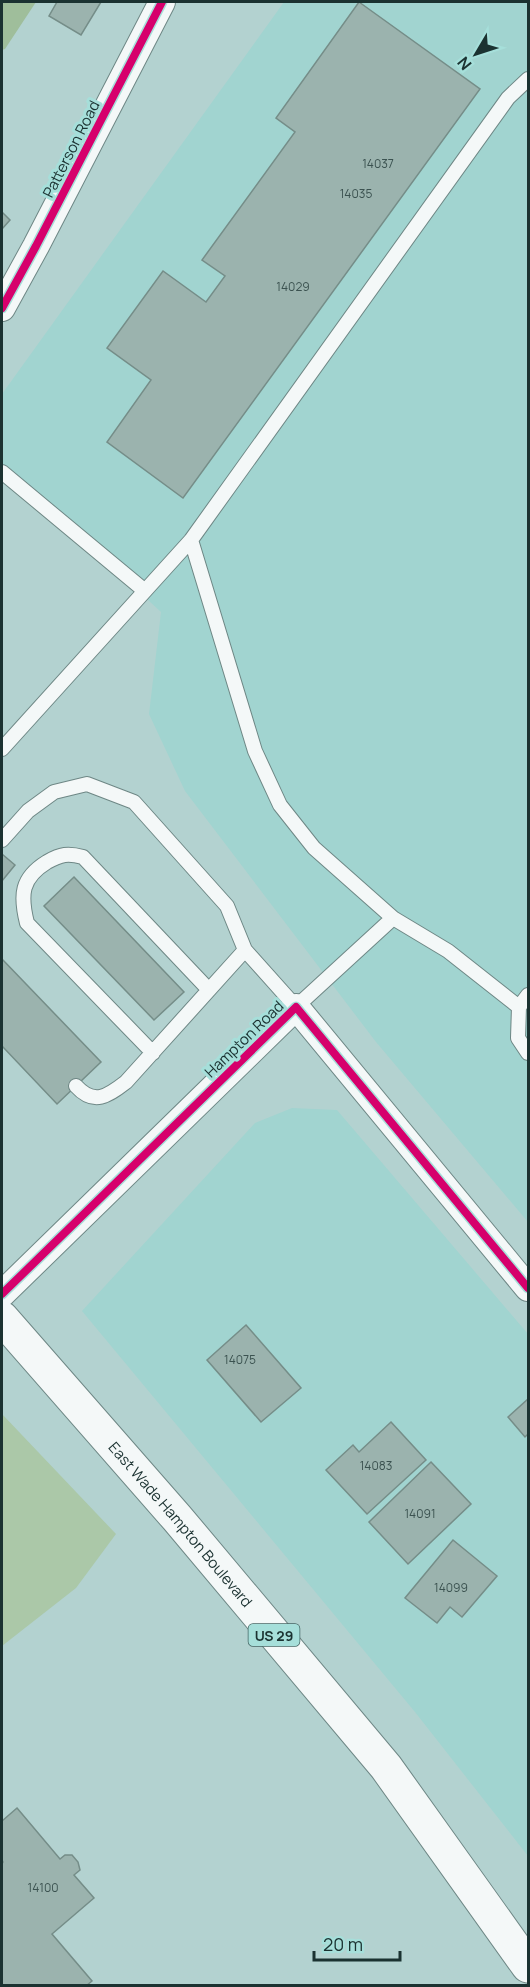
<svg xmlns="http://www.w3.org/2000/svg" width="530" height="1987" viewBox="0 0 530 1987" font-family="Manrope,sans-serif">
<rect width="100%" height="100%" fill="#b3d2d0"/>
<path fill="#a1d4d0" d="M284 2H528V1222L376 1042 185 791 149 714 161 612 2 465V394Z
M292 1108 337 1110 528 1334V1856L415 1712 82 1311 255 1123Z"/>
<path fill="#abc8a8" d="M2 1414 116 1534 76 1588 2 1646Z"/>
<path fill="#9fbe9b" d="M2 2H36L5 49 2 50Z"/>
<path fill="#9bb3ae" stroke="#758d88" stroke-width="1.5" d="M57 2H101L81 35 49 16Z
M359 2 480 89 183 498 107 442 151 380 107 348 163 271 206 302 225 276 202 260 295 132 276 118Z
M2 212 10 220 2 229Z
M2 854 15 865 2 881Z
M74 877 184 992 154 1020 44 906Z
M2 959 101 1062 57 1104 2 1046Z
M246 1325 301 1388 261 1422 207 1360Z
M528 1399V1434L525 1437 508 1417Z
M391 1422 426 1460 367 1514 326 1470 353 1445 359 1452Z
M431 1462 471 1504 408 1564 369 1522Z
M453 1540 497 1576 462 1617 450 1607 437 1623 405 1598Z
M17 1808 60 1859 65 1855H72L78 1862 80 1870 74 1875 94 1898 52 1934 92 1981 86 1986H2V1864L3 1862 2 1860V1821Z"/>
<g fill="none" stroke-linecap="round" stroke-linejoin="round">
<g stroke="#6e8785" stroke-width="16">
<path id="service" d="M2 472 145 591
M191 540 255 751 280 805 314 848 393 918 448 951 519 1007
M2 749 191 540 508 98 528 79
M2 840 28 811 54 792 87 784 134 802 227 906 245 950 296 1007 393 918
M528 995 519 1007 518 1038 528 1053
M153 1053 27 923C20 895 21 878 47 862 61 854 68 853 83 857L209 990
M76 1086C94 1106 108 1096 126 1082L245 950"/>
</g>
<g stroke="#6e8785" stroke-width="28">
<path id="minor" d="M2 308 36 246 162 2
M2 1294 296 1007 528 1288"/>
</g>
<g stroke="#6e8785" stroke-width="35">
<g id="primary">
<path id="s1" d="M2 1318 177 1518 386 1767 528 1966"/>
</g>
</g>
<use href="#service" stroke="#f4f8f8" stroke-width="14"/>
<use href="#minor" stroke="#f4f8f8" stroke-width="26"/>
<use href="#primary" stroke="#f4f8f8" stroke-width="33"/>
<g stroke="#a6dfda" stroke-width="11">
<path id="cycleway" d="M2 308 36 246 162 2
M2 1294 296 1007 528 1288"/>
</g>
<use href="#cycleway" stroke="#d6006c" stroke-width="8"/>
</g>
<g text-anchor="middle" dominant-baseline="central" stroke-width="6" stroke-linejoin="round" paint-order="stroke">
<g font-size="12" fill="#3b5250">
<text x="378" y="163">14037</text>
<text x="356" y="193">14035</text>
<text x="293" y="286">14029</text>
<text x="240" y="1359">14075</text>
<text x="376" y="1465">14083</text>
<text x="420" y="1513">14091</text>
<text x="451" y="1587">14099</text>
<text x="43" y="1887">14100</text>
</g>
<rect fill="#a6dfda" stroke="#456664" stroke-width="1.5" x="248.5" y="1624" width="51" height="22" rx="4.5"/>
<g font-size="14" font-weight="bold" fill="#1b3231">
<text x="274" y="1635">US 29</text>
</g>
<g font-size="15" fill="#1b3231" stroke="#a6dfda">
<text transform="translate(71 149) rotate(-63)">Patterson Road</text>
<text transform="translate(244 1039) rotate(-44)">Hampton Road</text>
<text stroke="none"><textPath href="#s1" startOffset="273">East Wade Hampton Boulevard</textPath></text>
</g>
</g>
<rect width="530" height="1987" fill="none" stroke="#1b3231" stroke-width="6"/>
<g transform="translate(476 54) rotate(231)" stroke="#a6dfda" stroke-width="4.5" paint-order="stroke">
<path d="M0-4.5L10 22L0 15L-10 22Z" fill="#1b3231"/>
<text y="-9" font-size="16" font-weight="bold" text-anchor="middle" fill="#1b3231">N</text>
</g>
<path d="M314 1951v9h86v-9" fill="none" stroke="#1b3231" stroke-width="3"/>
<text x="323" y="1951" font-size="18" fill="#1b3231" stroke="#a6dfda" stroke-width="4.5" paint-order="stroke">20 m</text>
</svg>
